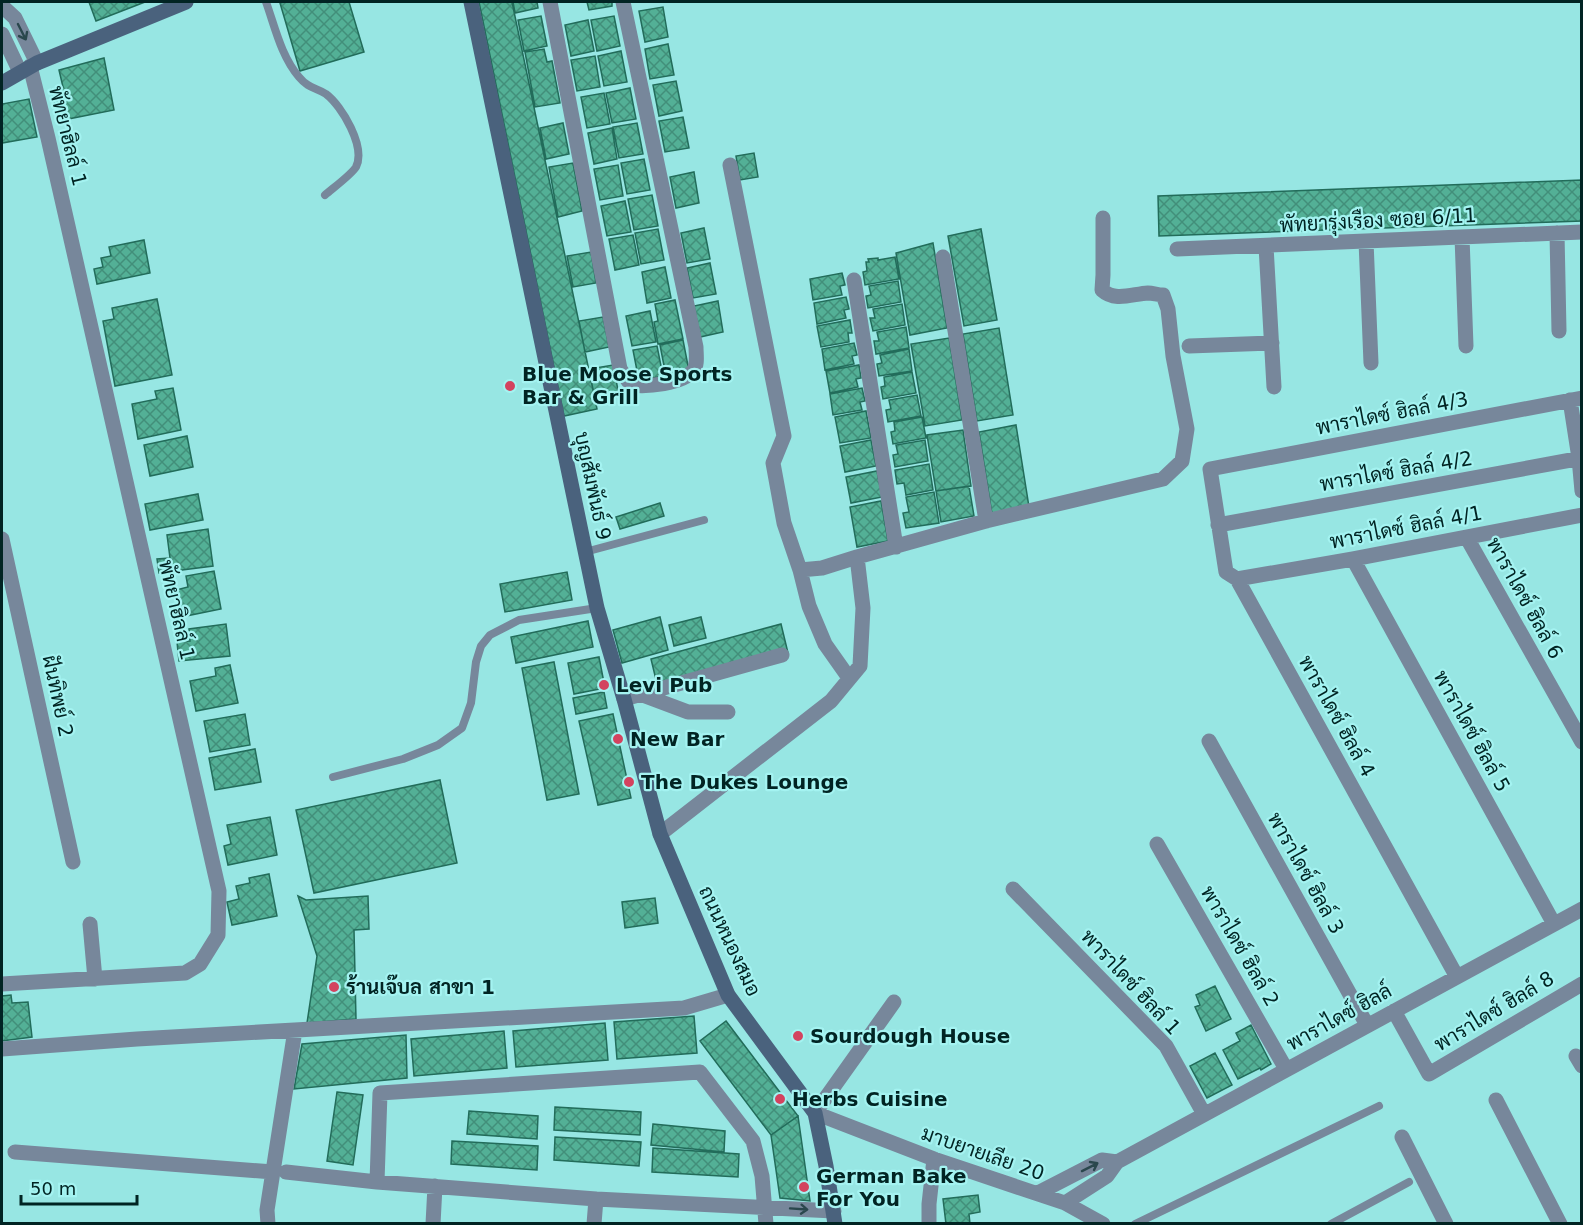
<svg xmlns="http://www.w3.org/2000/svg" width="1583" height="1225" viewBox="0 0 1583 1225" font-family="'DejaVu Sans',Sarabun,sans-serif">
<defs>
<pattern id="building-cross-hatch" width="8" height="8" patternUnits="userSpaceOnUse" patternTransform="scale(1.5)"><rect width="8" height="8" fill="#53b096"/><path d="M0 0l8 8M0 8l8-8" fill="none" stroke="#428f7a"/></pattern>
</defs>
<rect width="100%" height="100%" fill="#97e6e3"/>
<path fill="url(#building-cross-hatch)" stroke="#226c5a" stroke-width="1.5" d="M89 2H145L96 21Z
M284 2H349L364 52 300 71 280 3Z
M479 2H512L597 409 564 416Z
M513 2H537L538 8 515 13Z
M587 2H612V6L589 10Z
M663 7 668 37 645 42 639 11Z
M541 16 547 46 524 51 518 20Z
M614 16 620 46 597 51 591 20Z
M588 20 594 51 571 56 565 25Z
M668 44 674 75 650 79 645 49Z
M544 49 547 62 552 61 560 103 535 107 525 52Z
M621 51 627 82 604 86 598 56Z
M595 56 600 87 577 91 571 60Z
M104 58 114 110 58 121 52 89 63 87 59 70Z
M676 81 682 111 659 116 653 85Z
M630 88 636 119 612 123 606 93Z
M604 93 610 124 587 128 581 97Z
M29 99 37 137 2 143V104Z
M683 117 689 148 665 152 659 121Z
M563 123 569 154 546 159 540 128Z
M637 123 643 154 619 158 613 127Z
M612 128 617 159 594 164 588 133Z
M754 153 758 177 740 180 736 156Z
M644 159 650 190 627 194 621 163Z
M573 163 582 211 558 217 549 167Z
M618 165 623 196 600 200 594 169Z
M694 172 699 203 676 208 670 177Z
M1582 180V221L1159 236 1158 196Z
M652 195 658 226 634 230 628 199Z
M625 201 631 232 607 236 601 206Z
M704 228 710 259 687 263 681 233Z
M658 229 664 260 641 264 635 233Z
M981 229 997 320 964 326 948 236Z
M633 235 639 265 615 270 609 239Z
M144 240 150 273 97 284 94 269 103 267 101 258 111 256 109 247Z
M933 243 947 328 910 335 896 253Z
M591 252 596 283 573 287 567 256Z
M895 257 899 279 865 285 863 272 867 271 866 262H869L868 259 878 258V260Z
M710 263 716 294 693 298 687 268Z
M665 267 671 298 647 303 642 272Z
M842 273 845 285 840 286 842 295 813 300 810 279Z
M898 281 901 302 868 308 866 296 871 295 869 286Z
M846 297 849 309 844 310 846 318 817 324 814 303Z
M157 299 172 375 115 386 103 321 114 319 112 308Z
M675 300 683 339 658 344 654 322 658 321 655 304Z
M718 301 723 332 700 337 694 306Z
M902 304 905 325 873 331 870 318H875L873 309Z
M650 311 656 342 632 346 626 316Z
M603 317 609 347 585 352 579 321Z
M850 320 852 333H848L849 342 821 347 817 326Z
M906 327 909 348 876 354 874 341H879L877 332Z
M999 328 1013 415 977 421 963 334Z
M949 338 962 420 925 426 911 344Z
M683 340 689 371 666 376 660 345Z
M854 343 857 355 852 356 854 364 825 370 822 349Z
M657 346 663 376 639 381 633 350Z
M909 349 912 371 879 376 877 364 882 363 880 355Z
M613 365 619 395 595 400 589 369Z
M859 365 861 378 856 379 858 387 830 393 826 371Z
M912 372 916 393 883 399 881 387 885 386 884 377Z
M173 388 181 430 138 439 132 404 157 399 155 391Z
M862 388 865 401 860 402 862 410 833 415 830 394Z
M917 395 921 416 888 422 886 410 891 409 889 400Z
M866 411 871 438 840 443 835 417Z
M922 417 926 438 893 444 891 432 895 431 894 422Z
M1016 425 1029 507 992 514 979 432Z
M963 430 971 486 936 491 927 435Z
M187 436 193 467 150 476 144 445Z
M871 440 876 466 845 472 840 446Z
M925 440 928 461 895 467 893 455 898 454 896 445Z
M929 464 933 490 906 495 904 483 897 484 895 470Z
M877 471 882 497 851 503 846 477Z
M969 486 974 516 941 522 936 491Z
M934 492 939 523 906 528 903 513 909 512 906 497Z
M198 494 203 520 150 530 145 504Z
M881 501 888 541 857 547 850 507Z
M660 503 664 516 620 529 616 517Z
M208 529 213 566 159 573 157 559 170 558 167 535Z
M214 571 221 609 181 617 176 590 188 587 186 576Z
M567 572 572 600 505 612 500 584Z
M660 617 668 650 622 663 613 630Z
M701 617 706 638 674 646 669 625Z
M588 621 593 647 516 663 511 637Z
M226 624 230 656 179 661 177 642 190 641 189 629Z
M781 624 788 653 658 688 651 659Z
M599 657 605 688 574 694 568 663Z
M554 662 579 794 547 800 522 668Z
M230 665 238 703 196 711 190 681 216 676 215 668Z
M604 692 607 708 576 714 573 698Z
M245 714 250 745 210 752 204 721Z
M613 714 631 798 598 805 579 721Z
M255 749 261 782 215 790 209 758Z
M440 780 457 863 314 893 296 810Z
M270 817 277 855 228 865 224 846 231 844 227 825Z
M269 874 277 916 232 925 227 902 239 899 236 886 250 883 249 878Z
M298 896 306 900 368 896 369 929 354 930 356 1019 307 1023 317 956Z
M655 898 658 923 625 928 622 902Z
M1215 986 1231 1019 1206 1031 1195 1007 1200 1005 1196 995Z
M11 995 12 1003 28 1002 32 1037 2 1041V996Z
M694 1016 697 1053 617 1059 614 1022Z
M726 1021 798 1116 771 1135 700 1041Z
M605 1023 608 1060 516 1067 513 1031Z
M1251 1025 1271 1064 1261 1070 1260 1068 1238 1079 1223 1050 1240 1041 1236 1033Z
M504 1031 507 1068 414 1076 411 1039Z
M406 1035 407 1078 294 1089 302 1044Z
M1215 1053 1232 1085 1207 1098 1190 1066Z
M337 1092 363 1095 353 1165 327 1161Z
M555 1107 641 1112 640 1135 554 1130Z
M469 1111 538 1116 537 1139 467 1134Z
M798 1116 810 1201 780 1198 771 1135Z
M653 1124 725 1131 724 1152 651 1145Z
M555 1137 641 1142 639 1166 554 1160Z
M452 1141 538 1146 537 1170 451 1164Z
M653 1148 739 1154 738 1177 652 1172Z
M978 1195 980 1212 969 1214 970 1224H946L943 1199Z"/>
<g fill="none" stroke-linecap="round" stroke-linejoin="round">
<path stroke="#77879b" stroke-width="8" d="M266 2C275 27 281 56 299 77 309 89 315 87 326 94 342 106 366 147 356 167 351 175 333 188 325 195
M585 552 704 520
M333 777 403 759 438 745 462 728 471 703 476 662 481 646 490 635 519 620 597 608
M1135 1224 1379 1106
M1331 1224 1409 1182"/>
<path stroke="#77879b" stroke-width="15" d="M550 2 620 369 631 385C647 387 682 384 693 371 698 365 696 355 696 347L623 2
M2 8V6L15 18 37 63
M2 34 20 72
M730 165 784 436 773 463 784 523 800 570 809 606 825 644 849 678
M1557 233 1559 331
M1462 237 1466 346
M1366 241 1371 363
M1266 246 1274 387
M1177 249 1582 232
M943 257 986 521
M854 280 896 547
M1189 346 1272 343
M1570 400 1579 458 1582 491
M1218 525 1582 458
M1467 538 1582 742
M2 539 73 862
M1353 559 1554 924
M800 570 822 568 857 557
M1237 579 1353 559 1582 515
M640 694 688 712H728
M624 699 782 655
M1209 741 1367 1025
M660 834 831 701 860 666 863 608 857 557 986 521 1163 479 1182 461 1187 429 1173 356 1168 309 1163 295C1158 295 1153 293 1148 293 1132 294 1115 302 1102 290L1103 275V218
M1157 844 1286 1069
M1013 889 1166 1046 1204 1114
M90 924 95 979
M1457 977 1237 579 1226 572 1210 469 1582 398
M2 984 185 973 200 964 218 935 219 891 48 138 30 66
M894 1002 815 1113 934 1159 1065 1203 1103 1224
M1394 1011 1429 1074 1582 984
M2 1049 137 1039 684 1008 728 995
M1576 1056 1582 1066
M1496 1100 1560 1224
M1402 1137 1446 1224
M15 1152 273 1172
M1117 1162 1582 909
M286 1172 377 1182 596 1199 834 1211
M377 1182 380 1093 700 1072 753 1141 762 1176 766 1224
M1038 1193 1102 1160 1117 1162 1107 1176 1065 1203
M268 1224 267 1210 295 1030
M433 1224 435 1186
M594 1224 596 1199
M929 1224V1204L934 1159"/>
<path stroke="#4a627d" stroke-width="15" d="M471 2 597 608 624 699 660 834 728 995 815 1113 826 1166 835 1224
M2 83 37 63 186 2"/>
</g>
<defs><path id="oneway-shaft" d="M-6 0H5M1.5-3L5.5 0L1.5 3" fill="none" stroke-width="1.6" stroke-linecap="round" stroke-linejoin="round" transform="scale(1.5)"/></defs>
<g stroke="#2a474d">
<use href="#oneway-shaft" transform="translate(22 32) rotate(63)"/>
<use href="#oneway-shaft" transform="translate(1090 1167) rotate(-27)"/>
<use href="#oneway-shaft" transform="translate(799 1209) rotate(4)"/>
</g>
<g fill="#d3435f" stroke="#a4f3f1" stroke-width="2">
<circle cx="510" cy="386" r="6"/>
<circle cx="604" cy="685" r="6"/>
<circle cx="618" cy="739" r="6"/>
<circle cx="629" cy="782" r="6"/>
<circle cx="334" cy="987" r="6"/>
<circle cx="798" cy="1036" r="6"/>
<circle cx="780" cy="1099" r="6"/>
<circle cx="804" cy="1187" r="6"/>
</g>
<g text-anchor="middle" dominant-baseline="central" stroke-width="4.5" stroke-linejoin="round" paint-order="stroke">
<g font-size="20" fill="#012423" stroke="#a4f3f1">
<text transform="translate(68 136) rotate(76)">พัทยาฮิลล์ 1</text>
<text transform="translate(1378 220) rotate(-3)">พัทยารุ่งเรือง ซอย 6/11</text>
<text transform="translate(1392 413) rotate(-11)">พาราไดซ์ ฮิลล์ 4/3</text>
<text transform="translate(1396 471) rotate(-10)">พาราไดซ์ ฮิลล์ 4/2</text>
<text transform="translate(593 486) rotate(78)">บุญสัมพันธ์ 9</text>
<text transform="translate(1406 527) rotate(-11)">พาราไดซ์ ฮิลล์ 4/1</text>
<text transform="translate(1525 598) rotate(61)">พาราไดซ์ ฮิลล์ 6</text>
<text transform="translate(177 610) rotate(77)">พัทยาฮิลล์ 1</text>
<text transform="translate(58 696) rotate(78)">ฝันทิพย์ 2</text>
<text transform="translate(1337 716) rotate(61)">พาราไดซ์ ฮิลล์ 4</text>
<text transform="translate(1472 731) rotate(61)">พาราไดซ์ ฮิลล์ 5</text>
<text transform="translate(1306 873) rotate(61)">พาราไดซ์ ฮิลล์ 3</text>
<text transform="translate(730 941) rotate(65)">ถนนหนองสมอ</text>
<text transform="translate(1240 946) rotate(60)">พาราไดซ์ ฮิลล์ 2</text>
<text transform="translate(1131 982) rotate(47)">พาราไดซ์ ฮิลล์ 1</text>
<text transform="translate(1494 1011) rotate(-31)">พาราไดซ์ ฮิลล์ 8</text>
<text transform="translate(1339 1017) rotate(-29)">พาราไดซ์ ฮิลล์</text>
<text transform="translate(983 1153) rotate(19)">มาบยายเลีย 20</text>
</g>
<g font-size="20" font-weight="bold" fill="#012423" stroke="#a4f3f1" text-anchor="start">
<text x="522" y="374">Blue Moose Sports<tspan x="522" dy="23">Bar &amp; Grill</tspan></text>
<text x="616" y="685">Levi Pub</text>
<text x="630" y="739">New Bar</text>
<text x="641" y="782">The Dukes Lounge</text>
<text x="346" y="987">ร้านเจ๊บล สาขา 1</text>
<text x="810" y="1036">Sourdough House</text>
<text x="792" y="1099">Herbs Cuisine</text>
<text x="816" y="1176">German Bake<tspan x="816" dy="23">For You</tspan></text>
</g>
</g>
<rect width="1583" height="1225" fill="none" stroke="#012423" stroke-width="6"/>
<path d="M21 1195v9h116v-9" fill="none" stroke="#012423" stroke-width="3"/>
<text x="30" y="1195" font-size="18" fill="#012423" stroke="#a4f3f1" stroke-width="4.5" paint-order="stroke">50 m</text>
</svg>
